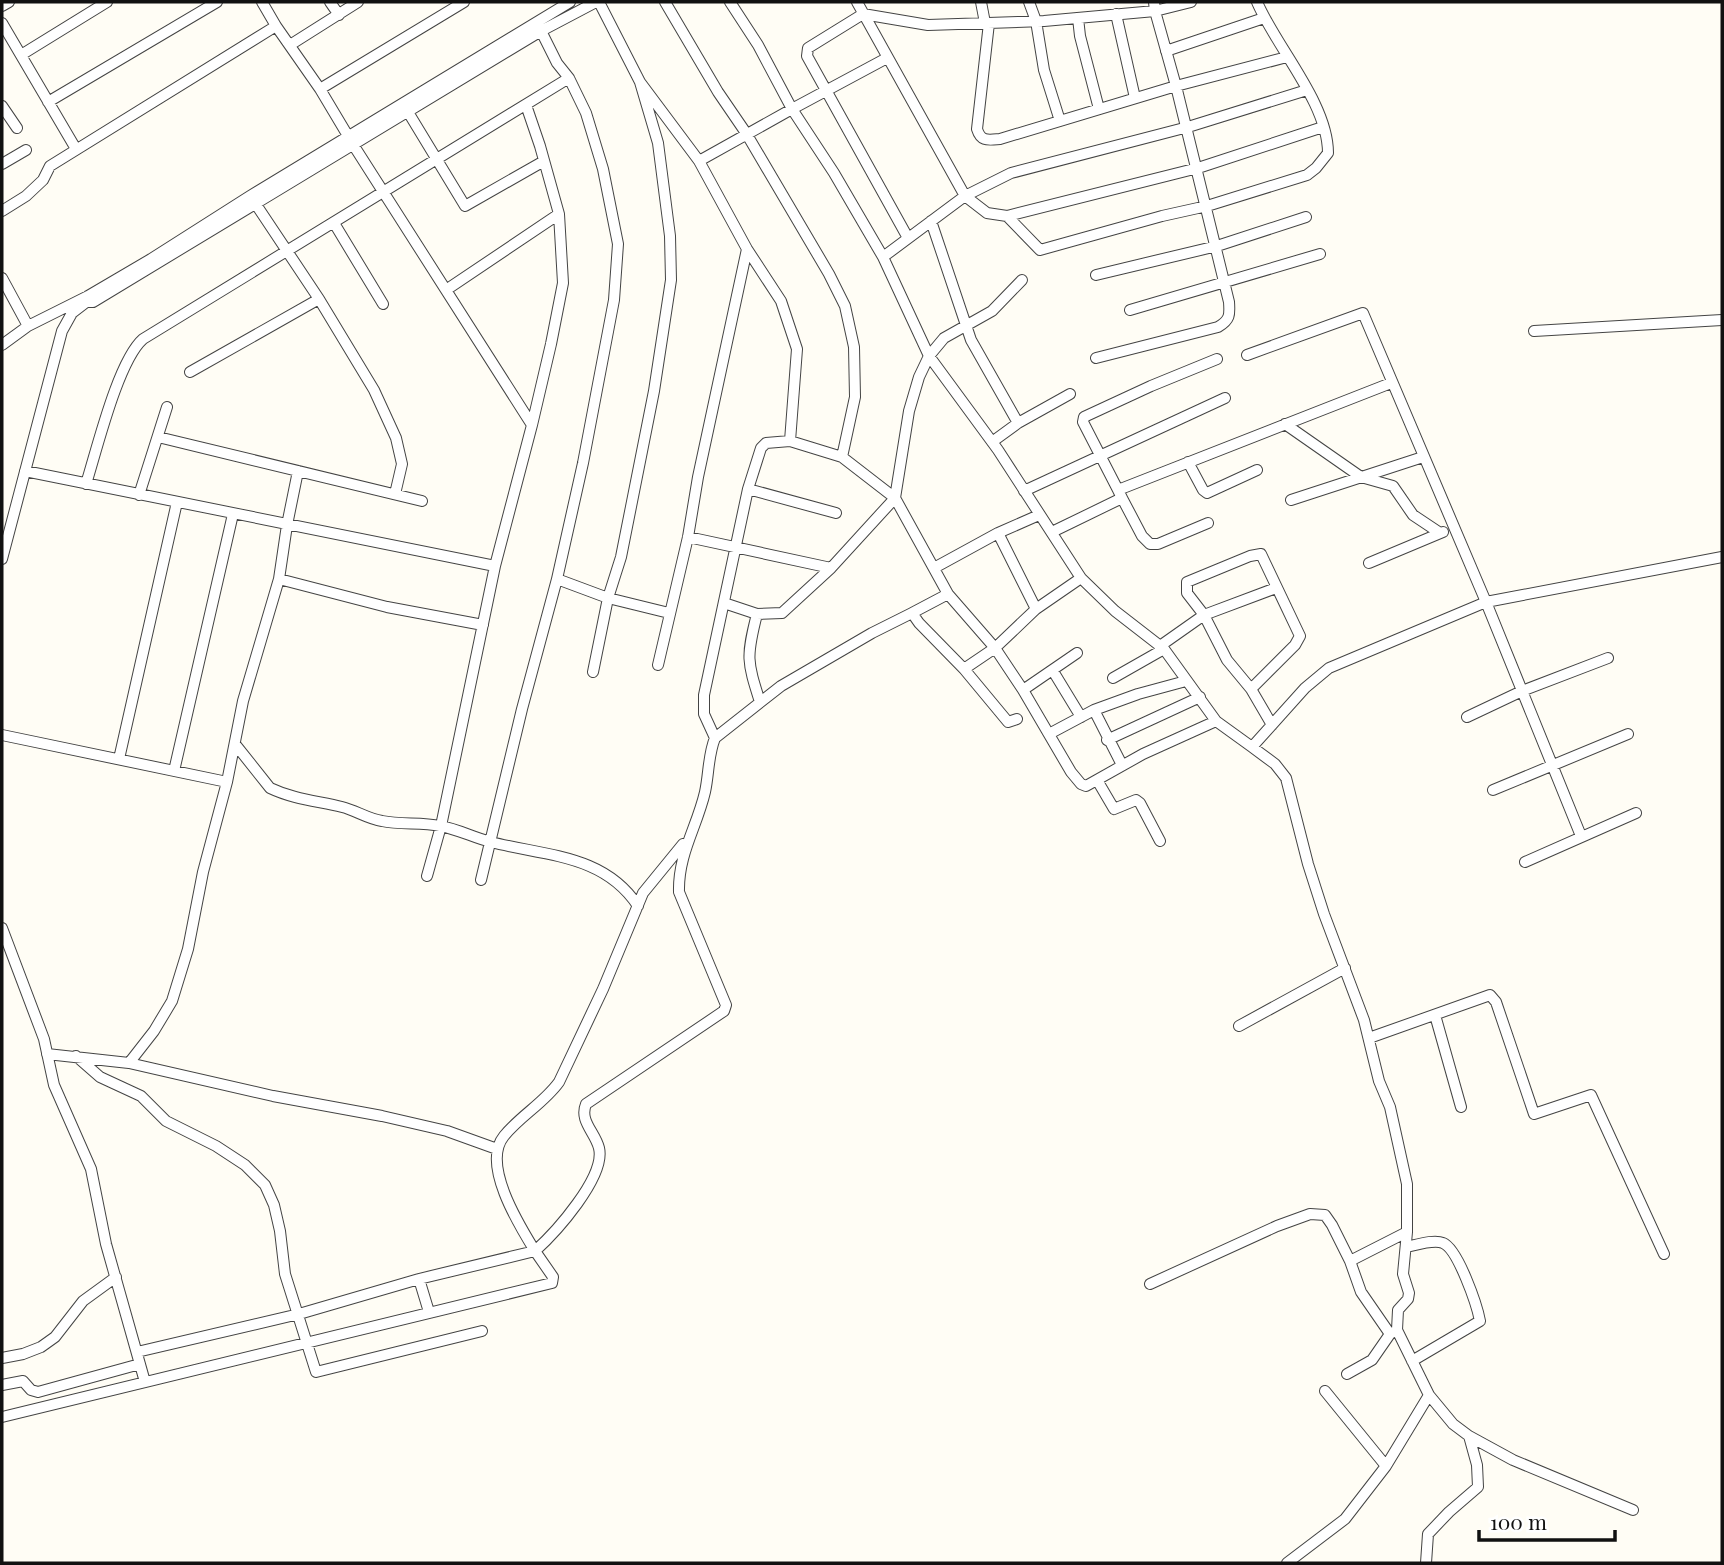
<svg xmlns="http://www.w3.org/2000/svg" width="1724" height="1565" viewBox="0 0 1724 1565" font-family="'Playfair Display',serif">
<rect width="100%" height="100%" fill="#fffdf5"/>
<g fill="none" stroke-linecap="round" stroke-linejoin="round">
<g stroke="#444" stroke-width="12">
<path id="minor" d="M262 2 276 26 320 89 354 146 532 425 495 566 441 826 427 876
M330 2 339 15
M599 2 640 82 699 161 792 109 834 173 883 257
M665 2 718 92 746 133 829 274 845 306 854 347 855 397 842 457
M730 2 758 45 792 109 887 58
M857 2 965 196 883 257 929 356 998 450 1081 578 1115 611 1164 649 1216 721 1252 747 1305 688 1329 668 1486 602 1363 313 1247 355
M981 2 985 23
M1029 2 1036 21 1044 70 1060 121
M2 6 9 2
M1116 14 1135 98
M1078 18 1080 36 1099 109
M2 23 76 149
M989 23 977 129C981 142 988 140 1000 139L1176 86 1155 11 1191 2
M541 31 557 63 569 78 586 113 603 169 618 244 614 300 583 463 557 579 608 598 621 557 654 391 671 280 670 236 658 143 640 82
M290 45 358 2
M1166 51 1264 18
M21 55 107 2
M320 89 464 2
M1307 90 1188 127 1011 173 965 196 987 213 1007 216 1198 168 1323 127
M48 102 217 2
M526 105 540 146 559 214 563 283 551 344 532 425
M2 106 17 128
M408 112 465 206 544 161
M699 161 747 249 781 301 797 349 790 441 766 443 761 448 748 489 704 695V714L715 738
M2 164 26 150
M255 203 319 299 374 390 396 438 402 464 395 494
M2 211 26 196 43 180 50 166 276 26
M1007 216 1040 250 1162 216 1207 206 1307 175 1316 168 1328 153C1328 103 1276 47 1257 2
M931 221 971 340 1018 423
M334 223 383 304
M908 238 807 56 808 48 863 14 928 25 1044 21 1155 11 1154 2
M1096 275 1217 246 1306 217
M2 278 28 326
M1022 280 992 311 944 338 929 356 919 377 909 411 895 498 948 594 995 648 1036 609 1081 578
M446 290 559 214
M88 296 89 302H93L541 31 596 2
M1130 310 1320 254
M1534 331 1722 320
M2 345 28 326 88 296 151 259 250 196 570 2
M1096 358 1218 327C1230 320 1230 315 1229 302L1176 86 1287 57
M190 372 319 299
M1285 424 1361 477 1393 486 1413 515 1440 533
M158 437 422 501
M992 442 1018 423 1070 394
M1188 462 1203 490 1207 493 1257 470
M25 471 495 566
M86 484C97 449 118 361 143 339L569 78
M748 489 836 513
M1118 490 1083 422 1084 417 1151 386 1217 359
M1024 491 1225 398
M139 495 167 407
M1122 498 1142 536 1150 544H1158L1208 523
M1291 500 1423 457
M1052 532 1122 498 1118 490 1391 383
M998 533 1036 609
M688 537 831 568
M2 559 62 331 72 313 85 303
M1369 563 1443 532
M934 568 998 533 1039 515
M279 579 387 607 483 625
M948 594 912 613 919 623 964 669 995 648 1023 690 1071 772 1081 784 1086 786 1143 754 1216 721
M724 603 757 614 782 613 831 568 895 498 842 457 790 441
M757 614C746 657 747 661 760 702
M1160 646 1204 615 1276 588
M658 665 688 537 698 477 747 249
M964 669 1008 722 1017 719
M1053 671 1081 717
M593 672 608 598 669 613
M1113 678 1164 649
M1251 689 1295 645 1300 636 1261 554 1250 556 1187 582V593L1204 615 1227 660 1251 689 1272 725
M1023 690 1077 653
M1094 710 1122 765
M1467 717 1522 691 1608 658
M1049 734 1094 710 1138 694 1186 681
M2 735 227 782
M1107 740 1200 697
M235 744 270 788C293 799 317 801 342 807 355 810 368 819 382 821 401 825 421 822 440 826 458 829 474 838 491 842 545 856 604 854 638 906
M1252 747 1275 764 1286 778 1308 864 1324 914 1364 1020 1379 1081 1390 1107 1407 1184V1232L1403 1274 1409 1293 1408 1299 1398 1310 1397 1330 1429 1395
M119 759 177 502
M174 771 233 514
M1097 780 1114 809 1136 800 1140 803 1160 841
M1493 790 1628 734
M1581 836 1486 602 1722 557
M1525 862 1636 813
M481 880 522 709 557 579
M2 928 44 1039 54 1085 91 1169 106 1244 145 1382
M1435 1015 1461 1107
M1239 1026 1345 968
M1369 1038 1490 995 1496 1002 1534 1114 1591 1095 1664 1254
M47 1054 129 1063 273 1096 382 1116 447 1131 497 1149
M76 1056 100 1077 141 1096 166 1121 216 1146 245 1165 265 1185 274 1205 280 1231 285 1274 316 1372 482 1331
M129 1063 154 1031 172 1001 188 949 203 872 227 782 243 701 279 579 287 525 298 471
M1406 1247C1416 1245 1434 1239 1443 1243 1458 1249 1477 1305 1480 1321L1412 1361
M1350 1261 1407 1232
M419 1279 429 1312
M1150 1284 1277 1226 1310 1214 1325 1215 1332 1225 1350 1261 1361 1292 1390 1334 1397 1330
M137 1352 299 1314 419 1279 535 1251C519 1225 481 1164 504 1136 520 1116 544 1103 559 1082L603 989 643 893 683 844
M2 1358 23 1354 41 1347 55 1337 83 1301 116 1277
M1347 1374 1372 1360 1390 1334
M2 1385 23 1381 31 1390 38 1392 140 1364
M1325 1391 1386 1466
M2 1417 552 1283 553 1277 535 1251C555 1233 606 1177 599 1148 595 1132 579 1121 586 1104L724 1011 726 1005 679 892C678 854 697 827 705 792 709 774 708 755 715 738L781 686 872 633 912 613
M1469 1436 1513 1460 1633 1510
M1287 1563 1345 1519 1386 1466 1429 1395 1453 1424 1469 1436 1477 1465 1478 1487 1449 1512 1428 1534 1426 1563"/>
</g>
<use href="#minor" stroke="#fff" stroke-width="10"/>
</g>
<rect width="1724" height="1565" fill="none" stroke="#111111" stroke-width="7"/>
<path d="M1479 1530v10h136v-10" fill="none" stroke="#111111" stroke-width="3.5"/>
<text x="1490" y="1530" font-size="21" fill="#111111" stroke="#ffffff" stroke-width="5" paint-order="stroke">100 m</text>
</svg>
